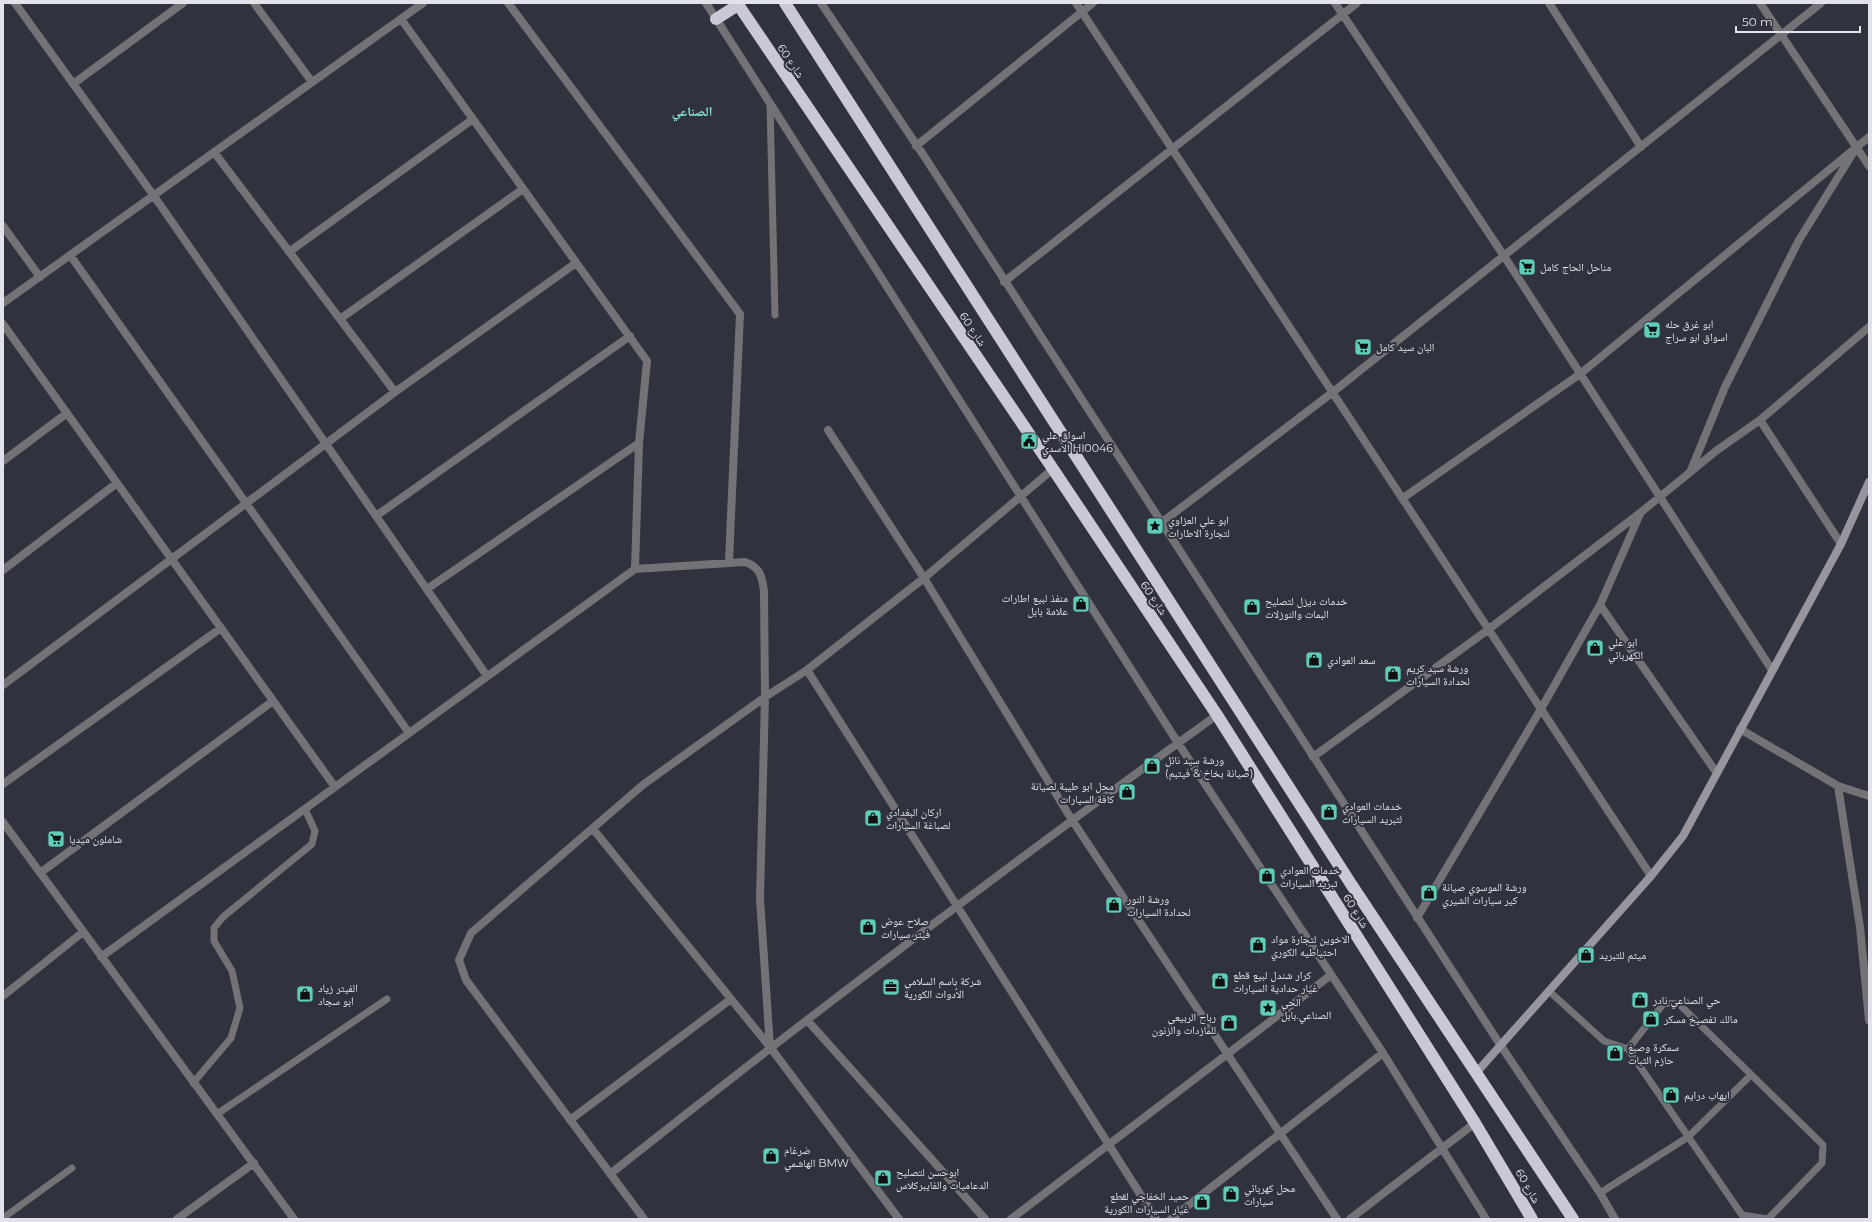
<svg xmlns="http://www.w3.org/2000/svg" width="1872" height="1222" viewBox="0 0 1872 1222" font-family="Montserrat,'Noto Naskh Arabic',sans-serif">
<rect width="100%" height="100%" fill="#30323d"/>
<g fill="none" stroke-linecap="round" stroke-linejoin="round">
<path stroke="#737277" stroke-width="7" d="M770 104 775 315
M1549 991 1604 1041 1628 1049 1742 1215 1768 1219 1822 1163 1823 1145 1679 1004 1664 1003 1628 1049
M193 1083 231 1038 240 1008 232 971 214 941V928L223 917 312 844 315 831 305 809
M217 1114 387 999
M1600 1193 1688 1137 1751 1075
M3 1218 72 1168"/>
<path stroke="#737277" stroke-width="8" d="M15 3 154 196 487 676
M254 3 312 82
M508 3 740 314 729 561
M706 3 1178 743 1383 1053 1486 1219
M821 3 926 159 1501 1046 1600 1193 1615 1219
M1076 3 1651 876
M1335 3 1504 256 1772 670
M1549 3 1641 147
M1760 3 1869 166
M401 19 647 361 639 443 635 569
M73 84 183 3
M916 146 1093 3
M214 152 395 392
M3 226 40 277
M289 252 473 119
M70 255 409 733
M1004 282 1357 3
M3 303 423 3
M340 319 523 189
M3 324 335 787
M1760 420 1841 544
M828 430 924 578 1072 820 1337 1219
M3 461 67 413
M1691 470 1725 387 1799 240 1853 153
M1403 498 1580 374 1869 137
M376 516 630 336
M1161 523 1333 392 1821 3
M3 570 117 483
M427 589 639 443
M1600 605 1716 772
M807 670 1156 1219
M3 685 395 392 576 263
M1740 729 1838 786 1869 796
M1313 757 1489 629 1640 513 1716 451 1760 420 1869 327
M3 784 221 628
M1838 786 1860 927 1869 1020
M3 822 294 1219
M593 829 770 1047
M40 873 273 701
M1417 918 1541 709 1600 605 1640 514
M101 957 635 569 745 562C760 567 762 576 764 591L765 697 760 899 770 1047 899 1219
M3 996 83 932
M807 1020 985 1219
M570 1120 731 999
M610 1174C809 1016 1011 863 1217 715
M177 1219 254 1163
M644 1219 466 980 459 960 471 933 644 784 765 697 807 670 924 578 1053 469
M1011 1219 1331 975
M1171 1219 1383 1053
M1350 1219 1475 1123"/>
<path stroke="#97959d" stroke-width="8" d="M1476 1073 1651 876 1683 836 1841 544 1869 482"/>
<path stroke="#cbc8d5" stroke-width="12" d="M737 3 1053 469 1217 715 1475 1123 1532 1219
M785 3 1351 884 1573 1219
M716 19 738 5"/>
</g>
<defs>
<g id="supermarket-square" transform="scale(0.9)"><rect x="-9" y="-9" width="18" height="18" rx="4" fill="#5eceb8" stroke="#30323d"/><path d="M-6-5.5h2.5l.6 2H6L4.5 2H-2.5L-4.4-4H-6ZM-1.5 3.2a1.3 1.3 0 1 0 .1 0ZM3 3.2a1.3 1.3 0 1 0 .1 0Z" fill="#111"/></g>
<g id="civic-square" transform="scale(0.9)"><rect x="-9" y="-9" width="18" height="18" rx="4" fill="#5eceb8" stroke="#30323d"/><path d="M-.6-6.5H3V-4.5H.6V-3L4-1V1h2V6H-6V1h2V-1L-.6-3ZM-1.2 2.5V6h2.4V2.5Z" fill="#111"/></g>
<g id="sight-square" transform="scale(0.9)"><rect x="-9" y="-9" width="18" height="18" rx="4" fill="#5eceb8" stroke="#30323d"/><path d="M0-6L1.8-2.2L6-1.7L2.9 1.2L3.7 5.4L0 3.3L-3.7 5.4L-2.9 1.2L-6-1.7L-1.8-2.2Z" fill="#111"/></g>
<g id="shop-square" transform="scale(0.9)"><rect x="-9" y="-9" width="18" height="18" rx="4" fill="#5eceb8" stroke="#30323d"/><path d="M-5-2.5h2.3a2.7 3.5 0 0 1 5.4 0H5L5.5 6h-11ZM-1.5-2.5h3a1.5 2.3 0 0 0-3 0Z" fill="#111"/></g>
<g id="office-square" transform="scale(0.9)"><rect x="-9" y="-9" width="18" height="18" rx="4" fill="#5eceb8" stroke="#30323d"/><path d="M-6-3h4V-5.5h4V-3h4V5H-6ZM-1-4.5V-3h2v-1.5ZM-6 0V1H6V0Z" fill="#111"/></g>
</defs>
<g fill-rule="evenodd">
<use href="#supermarket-square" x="1527" y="267"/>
<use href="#supermarket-square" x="1652" y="330"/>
<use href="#supermarket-square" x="1363" y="347"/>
<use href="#civic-square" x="1029" y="441"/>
<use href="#sight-square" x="1155" y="526"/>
<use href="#shop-square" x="1081" y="604"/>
<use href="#shop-square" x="1252" y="607"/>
<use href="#shop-square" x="1595" y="648"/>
<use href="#shop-square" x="1314" y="660"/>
<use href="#shop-square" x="1393" y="674"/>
<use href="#shop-square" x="1152" y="766"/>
<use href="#shop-square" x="1127" y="792"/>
<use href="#shop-square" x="1329" y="812"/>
<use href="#shop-square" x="873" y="818"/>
<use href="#supermarket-square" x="56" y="839"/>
<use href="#shop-square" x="1267" y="876"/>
<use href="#shop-square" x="1429" y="893"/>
<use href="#shop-square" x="1114" y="905"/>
<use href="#shop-square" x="868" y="927"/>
<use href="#shop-square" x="1258" y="945"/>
<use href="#shop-square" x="1586" y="955"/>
<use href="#shop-square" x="1220" y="981"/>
<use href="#office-square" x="891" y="987"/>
<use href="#shop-square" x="305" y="994"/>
<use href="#shop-square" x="1640" y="1000"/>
<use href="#sight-square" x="1268" y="1008"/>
<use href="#shop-square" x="1651" y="1019"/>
<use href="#shop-square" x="1229" y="1023"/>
<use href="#shop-square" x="1615" y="1053"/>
<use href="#shop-square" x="1671" y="1095"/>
<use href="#shop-square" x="771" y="1156"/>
<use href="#shop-square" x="883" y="1178"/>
<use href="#shop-square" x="1231" y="1194"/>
<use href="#shop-square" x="1202" y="1202"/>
</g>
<g text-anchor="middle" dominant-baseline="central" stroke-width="4" stroke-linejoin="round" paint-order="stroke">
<g font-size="11" fill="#e2e3ea" stroke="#30323d">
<text transform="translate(791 61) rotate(56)">شارع 60</text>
<text transform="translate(973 329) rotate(56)">شارع 60</text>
<text transform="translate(1154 598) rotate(56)">شارع 60</text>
<text transform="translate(1356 911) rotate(58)">شارع 60</text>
<text transform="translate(1528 1186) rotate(60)">شارع 60</text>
</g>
<g font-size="11" fill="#e2e3ea" stroke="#30323d" text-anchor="start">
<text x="1540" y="267">مناحل الحاج كامل</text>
<text x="1665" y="324">ابو غرق حله<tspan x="1665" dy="13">اسواق ابو سراج</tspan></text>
<text x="1376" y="347">البان سيد كامل</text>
<text x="1042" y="435">اسواق علي<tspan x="1042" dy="13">الاسدي Hl0046</tspan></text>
<text x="1168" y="520">ابو علي العزاوي<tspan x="1168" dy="13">لتجارة الاطارات</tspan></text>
<text x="1068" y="598" text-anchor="end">منفذ لبيع اطارات<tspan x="1068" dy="13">علامة بابل</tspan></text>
<text x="1265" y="601">خدمات ديزل لتصليح<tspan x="1265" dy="13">البمات والنوزلات</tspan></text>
<text x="1608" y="642">ابو علي<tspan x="1608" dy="13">الكهربائي</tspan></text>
<text x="1327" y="660">سعد العوادي</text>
<text x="1406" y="668">ورشة سيد كريم<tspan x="1406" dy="13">لحدادة السيارات</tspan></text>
<text x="1165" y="760">ورشة سيد نائل<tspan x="1165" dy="13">(صيانة بخاخ &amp; فيتبم)</tspan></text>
<text x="1114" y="786" text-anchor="end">محل ابو طيبة لصيانة<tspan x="1114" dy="13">كافة السيارات</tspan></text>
<text x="1342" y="806">خدمات العوادي<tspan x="1342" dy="13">لتبريد السيارات</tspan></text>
<text x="886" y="812">اركان البغدادي<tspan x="886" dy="13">لصباغة السيارات</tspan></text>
<text x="69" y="839">شاملون ميديا</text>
<text x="1280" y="870">خدمات العوادي<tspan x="1280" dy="13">تبريد السيارات</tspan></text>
<text x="1442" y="887">ورشة الموسوي صيانة<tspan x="1442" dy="13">كير سيارات الشيري</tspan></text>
<text x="1127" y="899">ورشة النور<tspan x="1127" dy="13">لحدادة السيارات</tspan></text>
<text x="881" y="921">صلاح عوض<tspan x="881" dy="13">فيتر سيارات</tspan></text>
<text x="1271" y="939">الاخوين لتجارة مواد<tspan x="1271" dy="13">احتياطيه الكوري</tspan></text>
<text x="1599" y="955">ميثم للتبريد</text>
<text x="1233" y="975">كرار شندل لبيع قطع<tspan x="1233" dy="13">غيار حدادية السيارات</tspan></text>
<text x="904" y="981">شركة باسم السلامي<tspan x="904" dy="13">الأدوات الكورية</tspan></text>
<text x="318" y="988">الفيتر زياد<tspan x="318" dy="13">ابو سجاد</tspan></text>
<text x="1653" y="1000">حي الصناعي نادر</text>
<text x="1281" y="1002">الحي<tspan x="1281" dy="13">الصناعي.بابل</tspan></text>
<text x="1216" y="1017" text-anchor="end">رباح الربيعي<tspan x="1216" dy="13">للمازدات والزنون</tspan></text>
<text x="1664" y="1019">مالك تفصيخ مسكر</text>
<text x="1628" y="1047">سمكرة وصبغ<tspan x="1628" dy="13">حازم الثبات</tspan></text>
<text x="1684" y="1095">ايهاب درايم</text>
<text x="784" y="1150">ضرغام<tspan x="784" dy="13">الهاشمي BMW</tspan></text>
<text x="896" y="1172">ابوحسن لتصليح<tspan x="896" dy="13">الدعاميات والفايبركلاس</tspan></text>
<text x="1244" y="1188">محل كهربائي<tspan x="1244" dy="13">سيارات</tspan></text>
<text x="1189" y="1196" text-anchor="end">حميد الخفاجي لقطع<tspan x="1189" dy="13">غيار السيارات الكورية</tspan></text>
</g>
<g font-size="13" font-weight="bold" fill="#81e5d0" stroke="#30323d">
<text x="692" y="111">الصناعي</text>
</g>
</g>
<rect width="1872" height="1222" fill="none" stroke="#e2e3ea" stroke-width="8"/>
<path d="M1736 26v6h124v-6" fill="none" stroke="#e2e3ea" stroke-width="2"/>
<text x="1742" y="26" font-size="12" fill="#e2e3ea" stroke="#30323d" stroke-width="3" paint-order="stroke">50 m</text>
</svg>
